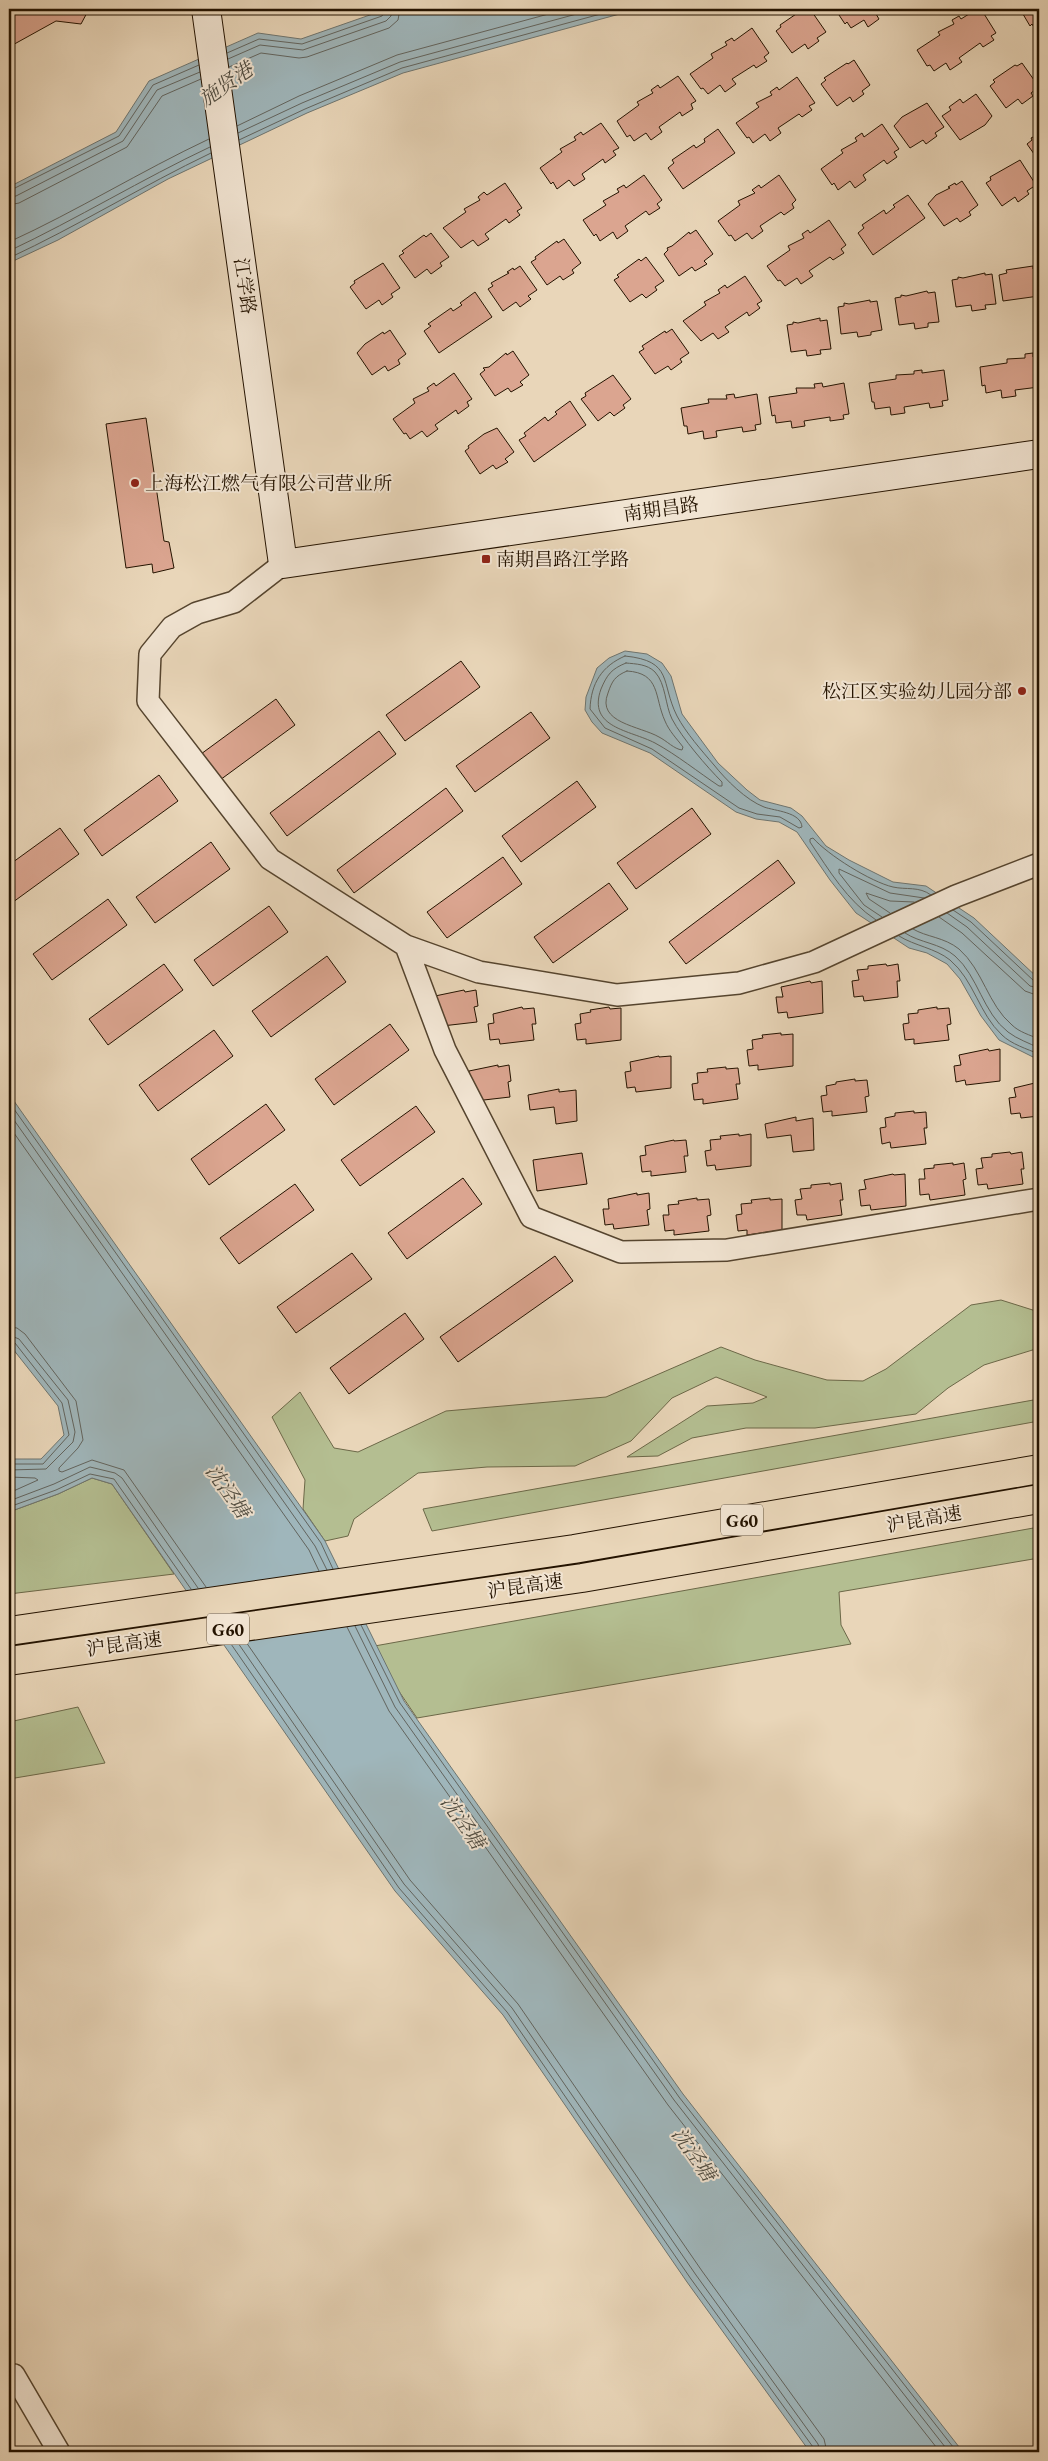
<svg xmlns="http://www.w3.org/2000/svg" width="1048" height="2461" viewBox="0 0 1048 2461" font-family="'EB Garamond','Noto Serif SC',serif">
<rect width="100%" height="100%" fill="#e9d6b9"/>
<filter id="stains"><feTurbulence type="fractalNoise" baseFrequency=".004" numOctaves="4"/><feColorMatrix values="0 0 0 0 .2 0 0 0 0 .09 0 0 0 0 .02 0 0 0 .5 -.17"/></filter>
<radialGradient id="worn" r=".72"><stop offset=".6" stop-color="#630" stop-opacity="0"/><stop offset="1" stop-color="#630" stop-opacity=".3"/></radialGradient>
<path fill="#b4be91" stroke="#6c6848" d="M1001 1300 1039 1312V1348L984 1365 948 1388 916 1414 815 1428H746L692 1438 658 1456 627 1457 707 1406 753 1403 767 1397 716 1377 672 1398 631 1441 575 1466 487 1467 418 1473 354 1519 348 1536 325 1541 303 1509 305 1480 272 1417 300 1392 334 1448 358 1452 446 1411 606 1397 721 1347 755 1360 827 1380 863 1381 886 1369 971 1305Z
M1039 1399V1421L432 1531 423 1509Z
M92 1478 112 1484 174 1574 9 1594V1512L58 1494Z
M1039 1527V1558L839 1592 841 1625 851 1644 417 1718 369 1647Z
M78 1707 105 1763 9 1779V1722Z"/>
<path fill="#9fb6bb" stroke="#6e7570" d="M387 9H638L403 73 307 113 168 179 58 240 9 263V187L116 132 149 81 258 33 301 39Z
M625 651 647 654 662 663 671 676 682 714 718 763 747 790 760 800 791 808 802 816 826 846 849 860 893 882 926 886 974 918 1039 979V1060L999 1040 981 1016 960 979 947 964 927 953 909 948 856 913 830 880 797 832 779 822 756 819 736 812 650 753 602 733 592 722 585 710 586 697 597 668 609 658Z
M9 1094 325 1541 404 1701 683 2094 963 2452H810L687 2282 503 2015 395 1891 112 1484 92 1478 58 1494 9 1512V1459H41L64 1435 58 1406 9 1344Z"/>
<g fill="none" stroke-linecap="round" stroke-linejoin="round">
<path stroke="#62645e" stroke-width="1" d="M227 53 259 39 302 44 382 16 386 9
M228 59 260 45 303 50 386 21 391 16 392 9
M229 67 261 53 299 58 307 57 389 28 398 20 400 9
M237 126 299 96 397 55 567 9
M238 133 302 103 400 62 595 9
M239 140 305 109 402 68 619 9
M9 191 119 136 153 85 199 65
M9 197 16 196 123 141 157 90 200 72
M9 205 19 203 127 147 162 96 201 79
M9 242C77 211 141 171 209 139
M9 251C77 219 142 179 210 147
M9 258C78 226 142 186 211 153
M625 656C674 661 660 682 677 716 686 733 702 751 714 765 726 780 746 800 764 807 775 811 801 812 802 827L799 828 780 817 757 814 739 808 652 749 605 728 590 709C591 683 602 666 625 656Z
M626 663C636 664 647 664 655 672 666 684 665 705 672 719 682 738 707 767 722 782V786H719C698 772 677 755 655 743 630 730 587 728 601 689 607 675 611 669 626 663Z
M627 671C661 673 654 697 665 721 669 731 677 739 683 747L682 750C674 749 667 741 659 737 640 726 596 723 608 693 612 681 615 676 627 671Z
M953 910 971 922 1034 981 1039 982
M890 913 869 899 866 893 890 901 914 902
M947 913 967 927 1030 986 1039 988
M882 917 864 905 839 873V869L890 893 924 898
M939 917 962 933 1025 991 1039 996
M876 920C847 901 829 870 810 842V839L813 838C828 855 871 882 893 887 906 890 919 886 931 895
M913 929C926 937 944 937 959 949 983 970 988 1005 1012 1025 1019 1032 1030 1035 1039 1039
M905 933C920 943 940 943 955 956 978 976 983 1013 1008 1032 1017 1039 1029 1043 1039 1048
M899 936C915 946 935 948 950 960 974 980 979 1014 1002 1035 1011 1044 1027 1049 1039 1054
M9 1102 321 1543 333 1569
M9 1113 315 1546 327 1570
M9 1126 309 1550 319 1571
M9 1327 17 1328 25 1334 76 1401 83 1440 78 1448 59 1468V1471L62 1472 92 1460 124 1470 206 1587
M9 1335 19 1339 68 1400 75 1432 73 1442 46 1469 9 1470
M9 1341 15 1343 62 1403 69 1435 43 1464H9
M9 1477 35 1478 38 1480 9 1493
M9 1501 54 1484 90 1467 115 1473 122 1478 198 1588
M9 1507 56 1490 90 1474 114 1479 191 1589
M361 1625 400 1703 679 2097 957 2452
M355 1626 395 1707 674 2100 949 2452
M347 1627 389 1711 668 2105 940 2452
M246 1642 410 1880 518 2004 702 2271 824 2439 827 2452
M238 1643 404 1884 512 2008 696 2275 818 2444 820 2452
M231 1644 399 1888 507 2012 691 2279 813 2447 814 2452"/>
</g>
<path fill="#dba590" stroke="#241300" d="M9 9H89L81 24 56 21 9 47Z
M807 9H810L826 32 817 38 819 41 808 49 805 44 792 53 776 31 781 27 780 25 802 10 803 11Z
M835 9H885L876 14 879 19 868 27 864 20 851 28 847 22 845 24Z
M977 9H981L996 33 991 36 994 40 983 47 980 43 959 58 962 62 950 70 946 63 934 71 930 65 927 66 917 50 940 35 938 32 954 24 952 20 959 16 961 19Z
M1020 9H1039V27L1035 29 1032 24 1030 26Z
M752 28 769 53 764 57 767 61 756 68 754 65 732 79 736 84 725 92 720 85 708 94 703 88 701 89 690 74 713 58 711 54 727 45 725 42 732 38 734 41Z
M854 60 870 85 862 91 864 94 853 102 850 97 837 106 821 84 826 80 824 78 847 63 848 64Z
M1022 63 1039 87 1031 93 1033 96 1022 104 1018 99 1006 108 990 86 995 82 993 80 1015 65 1017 66Z
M678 76 696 101 691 104 693 109 682 116 680 112 659 127 662 132 651 140 646 133 634 141 630 135 627 137 617 121 639 105 637 102 653 93 651 90 658 85 660 88Z
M797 77 815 103 809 106 812 110 802 117 799 114 778 128 781 133 770 141 765 134 753 143 749 137 747 138 736 123 759 107 756 103 772 95 770 92 777 87 779 90Z
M976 94 992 116 985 125 960 140 942 116 951 110 949 107 960 99 963 103Z
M927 103 944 127 935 133 937 136 926 144 923 140 910 148 894 126 902 117Z
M601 123 619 148 613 151 616 155 605 163 603 159 582 174 585 179 574 186 569 180 557 189 553 182 551 184 540 168 562 152 560 149 576 140 574 137 581 132 583 135Z
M882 124 899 149 894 152 897 157 887 164 884 160 863 175 866 180 855 188 850 181 838 190 834 183 832 185 821 169 843 153 841 150 857 141 855 138 862 133 864 137Z
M718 129 735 153 683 189 668 168 674 163 672 160 694 145 696 148 705 142 704 139Z
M1039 134V161L1027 144 1032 140 1031 138Z
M1020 160 1036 185 1027 191 1029 194 1018 202 1015 197 1002 206 986 183 991 180 990 177Z
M644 175 662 200 657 204 660 208 649 215 646 211 625 226 628 231 617 239 613 232 600 241 596 234 594 236 583 220 606 205 603 201 619 192 617 189 624 185 626 188Z
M779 175 796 200 792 204 794 208 784 215 781 212 760 226 763 231 752 239 747 233 735 241 731 235 729 236 718 221 740 205 738 201 755 193 752 190 759 185 761 188Z
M962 181 978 205 969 212 971 215 960 222 957 218 944 226 928 204 936 195 950 188 948 187 955 183 956 185Z
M505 183 522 208 517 211 520 215 509 223 506 219 485 234 489 239 478 246 473 240 461 248 443 228 466 212 464 209 480 200 478 197 484 192 487 195Z
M908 195 925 218 873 255 858 233 864 228 862 225 884 210 886 214 895 207 893 205Z
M829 220 846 245 841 249 844 253 833 260 830 257 809 271 813 276 801 284 797 278 785 286 780 280 778 281 767 266 790 250 788 246 804 238 802 234 808 230 810 233Z
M696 230 713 254 704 261 707 264 695 271 692 267 679 276 664 254 668 250 667 248 672 246 689 232 690 234Z
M431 233 449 257 440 263 442 266 431 274 427 269 415 278 399 256 404 253 402 251 424 235 426 237Z
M564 239 581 263 572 270 574 273 563 280 560 276 547 285 531 262 536 259 535 257 557 241 558 243Z
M646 257 664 281 655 287 657 290 646 298 642 294 630 302 614 280 619 277 617 275 639 259 641 261Z
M383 263 400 288 391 294 393 297 382 305 379 300 366 309 350 287 355 283 354 281Z
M520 266 537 290 528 296 531 299 520 307 516 302 503 311 488 289 493 286 491 283 509 273 507 272 513 268 514 270Z
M1033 266V269H1039V296L1003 301 999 275 1007 273 1006 270Z
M985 273V275L992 274 996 304 985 305 986 309 972 311 971 305 956 307 952 280 958 279V277L963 278Z
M745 276 762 301 757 304 760 308 749 316 747 312 725 327 729 332 718 339 713 333 701 341 683 321 706 305 704 302 720 293 718 290 725 285 727 288Z
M927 291 928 293 935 292 939 322 928 323V327L915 329 914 323 899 325 895 298 901 297V295L906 296Z
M475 292 492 317 439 353 424 331 431 326 428 324 451 308 453 311 462 305 460 303Z
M870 300V302L877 301 882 330 871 332V335L858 337 857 332 841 334 838 307 844 306V303L849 304Z
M820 318V321L827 320 831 349 820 350 821 354 807 356 806 350 791 352 787 325 793 324V322L798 323Z
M672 329 689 353 680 359 682 362 671 370 668 366 655 374 639 352 644 349 642 346 665 331 666 333Z
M390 330 406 354 398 360 400 364 388 371 385 366 372 375 357 353 365 344 383 332 384 334Z
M513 351 529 375 520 382 523 385 511 392 508 388 495 396 480 374 485 370 483 368 489 367 506 353 507 355Z
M1033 353V357L1039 356V387L1015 390 1016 396 1002 398 1001 390 986 393 985 385 982 386 980 367 1007 363V359L1025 358V354Z
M922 370V373L944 370 948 400 942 401 943 406 930 408 929 403 904 407 905 413 891 415 890 407 875 409 874 402H872L869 383 896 379V375L914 374V371Z
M454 373 472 399 467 402 469 406 458 414 456 410 435 425 438 429 427 437 422 431 410 439 406 433 404 434 393 419 415 403 413 399 429 391 427 388 434 383 436 386Z
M613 375 631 399 623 405 625 408 614 416 610 412 598 421 581 399 586 396 585 393Z
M822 383 823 387 844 383 849 414 843 415 844 419 830 421V417L804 421 805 426 792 428 791 421 776 423 775 415 772 416 769 397 797 393 796 388H815L814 384Z
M734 394 735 398 757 394 761 424 755 425 756 430 743 432 742 427 716 431 717 437 704 439 703 431 688 434 687 426H684L681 408 709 403 708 399H727L726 395Z
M570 401 586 425 534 462 519 440 526 436 524 433 545 417 548 421 557 414 555 412Z
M146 418 164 541 169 542 174 568 153 573 152 564 126 568 106 424Z
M497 428 514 452 505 459 508 462 496 469 493 465 480 474 465 451 469 448 468 446 484 434Z
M461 661 480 687 405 741 386 715Z
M276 699 295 725 220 780 201 754Z
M531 712 550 738 475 792 456 766Z
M379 731 396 754 287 836 270 813Z
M159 775 178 801 102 856 84 830Z
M577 781 596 807 521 862 502 836Z
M446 788 463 811 354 893 337 870Z
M692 808 711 834 636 889 617 863Z
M60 828 79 854 9 905V865Z
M211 842 230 869 155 923 136 897Z
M503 857 522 884 447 938 427 912Z
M778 860 795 883 686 964 669 942Z
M609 883 628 909 553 963 534 937Z
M108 899 127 925 52 980 33 954Z
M269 906 288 932 213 986 194 960Z
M327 956 346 982 271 1037 252 1011Z
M164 964 183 990 108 1045 89 1019Z
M886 964 887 966 898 964 900 981H897L898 997 864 1001 863 996 854 997 852 981 859 980 857 970 868 969V966Z
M810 981 811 983 822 981 823 1013 788 1018 787 1012 778 1013 776 997H783L781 987Z
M464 990 465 992 476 990 478 1006 474 1007 477 1022 442 1026 435 996Z
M522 1007 523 1009 534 1008 536 1024H532L534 1040 500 1044 499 1039 490 1040 488 1024 494 1023 493 1014Z
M609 1007 610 1009 621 1008V1040L586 1044V1039L577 1040 575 1024 581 1023 580 1014 591 1012 590 1010Z
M937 1007V1009L949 1008 951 1024 947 1025 949 1040 914 1044V1039L905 1040 903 1024 909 1023 908 1014 918 1013V1010Z
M390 1024 409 1050 334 1105 315 1079Z
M214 1030 233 1056 158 1111 139 1085Z
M781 1033V1035L793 1034V1066L758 1070V1065L749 1066 747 1050 753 1049 752 1040 763 1038 762 1035Z
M988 1049 989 1051 1000 1049V1081L966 1085 965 1080 956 1082 954 1066 961 1065 959 1055Z
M659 1056V1057L671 1056V1088L636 1092 635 1087 627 1088 625 1072 631 1071 630 1062Z
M498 1065V1067L509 1065 511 1081 508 1082 510 1097 475 1101 469 1071Z
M726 1067V1069L738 1068 740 1084H736L738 1099 703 1104V1099L694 1100 692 1084 698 1083 697 1073 708 1072 707 1069Z
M855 1079V1081L867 1080 869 1096 865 1097 867 1112 832 1116V1111L823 1112 821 1096 827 1095 826 1086 836 1084V1082Z
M1039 1082V1116L1021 1118 1020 1113 1011 1114 1009 1098 1016 1097 1014 1088Z
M559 1089V1092L576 1090 577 1121 556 1124 554 1107 530 1110 528 1095Z
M266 1104 285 1130 209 1185 191 1159Z
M416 1106 435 1132 360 1186 341 1160Z
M914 1111V1113L926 1112 927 1128H924L926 1144 891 1148 890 1142 882 1144 880 1128 886 1127 885 1118 895 1116V1113Z
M796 1117V1121L813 1118 814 1150 793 1152 791 1135 767 1138 765 1124Z
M739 1134V1136L751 1134V1166L716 1170 715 1165 707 1166 705 1151 711 1150 710 1140 721 1139 720 1136Z
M674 1140V1141L686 1140 688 1156H684L686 1172 651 1176V1171L642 1172 640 1156 646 1155 645 1146Z
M1010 1152 1011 1154 1022 1152 1024 1169H1021L1023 1184 988 1189 987 1184 978 1185 976 1169 983 1168 981 1158 992 1157V1154Z
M582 1153 587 1184 537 1191 533 1160Z
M953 1163V1165L964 1163 966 1179 963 1180 965 1195 930 1200 929 1194 920 1195 919 1179H925L924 1169 934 1168V1165Z
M893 1174 894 1175 905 1174 906 1206 871 1210 870 1205 861 1206 859 1190 866 1189 864 1180Z
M463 1178 482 1204 407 1259 388 1233Z
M830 1183V1185L841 1183 843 1200H840L842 1215 807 1220 806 1215H797L795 1200 802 1199 800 1189 811 1188V1185Z
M295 1184 314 1210 239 1264 220 1238Z
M637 1193V1195L649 1193 650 1209 647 1210 649 1225 614 1229 613 1224 605 1225 603 1209H609L608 1199Z
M697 1198V1200L709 1199 711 1215 707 1216 709 1231 674 1235V1230L665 1231 663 1215H669L668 1205 679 1204 678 1201Z
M770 1198V1200L782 1199V1230L747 1235V1230L738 1231 736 1215 742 1214 741 1204 752 1203 751 1200Z
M352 1253 372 1279 296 1333 277 1307Z
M555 1256 573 1281 458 1362 440 1337Z
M405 1313 424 1339 349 1394 330 1368Z"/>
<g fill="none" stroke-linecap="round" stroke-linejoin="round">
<g stroke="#55442e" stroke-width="24">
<path id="minor" d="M283 564 234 602 197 613 172 627 150 654 148 701 270 859 406 946 479 972 617 995 739 983 814 962 956 896 1039 864
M406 946 445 1050 531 1217 621 1252 727 1250 1039 1199
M14 2375 59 2452"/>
</g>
<g stroke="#241300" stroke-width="30">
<path id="secondary" d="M206 9 283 564 1039 454"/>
</g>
<g stroke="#241300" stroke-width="30">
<path id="motorway" d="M9 1631 574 1549 1039 1469
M9 1661 582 1578 1039 1499"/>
</g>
<use href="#minor" stroke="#f1e4d2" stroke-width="21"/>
<use href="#secondary" stroke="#f1e4d2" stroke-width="28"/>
<use href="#motorway" stroke="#e9d6b9" stroke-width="28"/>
</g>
<g fill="#8f2418" stroke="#f1e4d2" stroke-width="2">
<circle cx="135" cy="483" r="5"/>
<rect x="481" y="554" width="10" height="10" rx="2.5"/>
<circle cx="1022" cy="691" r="5"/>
</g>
<g text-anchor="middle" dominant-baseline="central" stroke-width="4" stroke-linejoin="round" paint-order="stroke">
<g fill="#f1e4d2" stroke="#62523f" stroke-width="1">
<rect x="721" y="1504.5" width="42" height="31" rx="4"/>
<rect x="207" y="1613.5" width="42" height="31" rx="4"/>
</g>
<g font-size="18" font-weight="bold" fill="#241300">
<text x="742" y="1520">G60</text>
<text x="228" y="1629">G60</text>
</g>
<g font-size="19" fill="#241300" stroke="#f1e4d2">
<text transform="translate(245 286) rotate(82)">江学路</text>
<text transform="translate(661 509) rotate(-8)">南期昌路</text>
<text transform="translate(924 1519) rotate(-10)">沪昆高速</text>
<text transform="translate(525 1586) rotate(-8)">沪昆高速</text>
<text transform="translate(124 1644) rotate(-8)">沪昆高速</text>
</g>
<g font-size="19" fill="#241300" stroke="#f1e4d2" text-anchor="start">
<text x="145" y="483">上海松江燃气有限公司营业所</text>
<text x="496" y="559">南期昌路江学路</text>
<text x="1012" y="691" text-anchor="end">松江区实验幼儿园分部</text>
</g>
<g font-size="20" font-style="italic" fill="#4f4c41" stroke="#f1e4d2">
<text transform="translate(226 84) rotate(-35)">施贤港</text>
<text transform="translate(228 1491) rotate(55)">沈泾塘</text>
<text transform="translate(463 1822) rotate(55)">沈泾塘</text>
<text transform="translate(694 2154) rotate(55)">沈泾塘</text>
</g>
</g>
<rect width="1048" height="2461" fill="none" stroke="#e9d6b9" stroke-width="30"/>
<rect x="10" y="10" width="1028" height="2441" fill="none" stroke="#241300" stroke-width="2.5"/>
<rect x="15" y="15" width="1018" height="2431" fill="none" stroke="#241300"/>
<rect width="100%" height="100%" filter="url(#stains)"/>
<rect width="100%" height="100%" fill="url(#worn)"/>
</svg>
